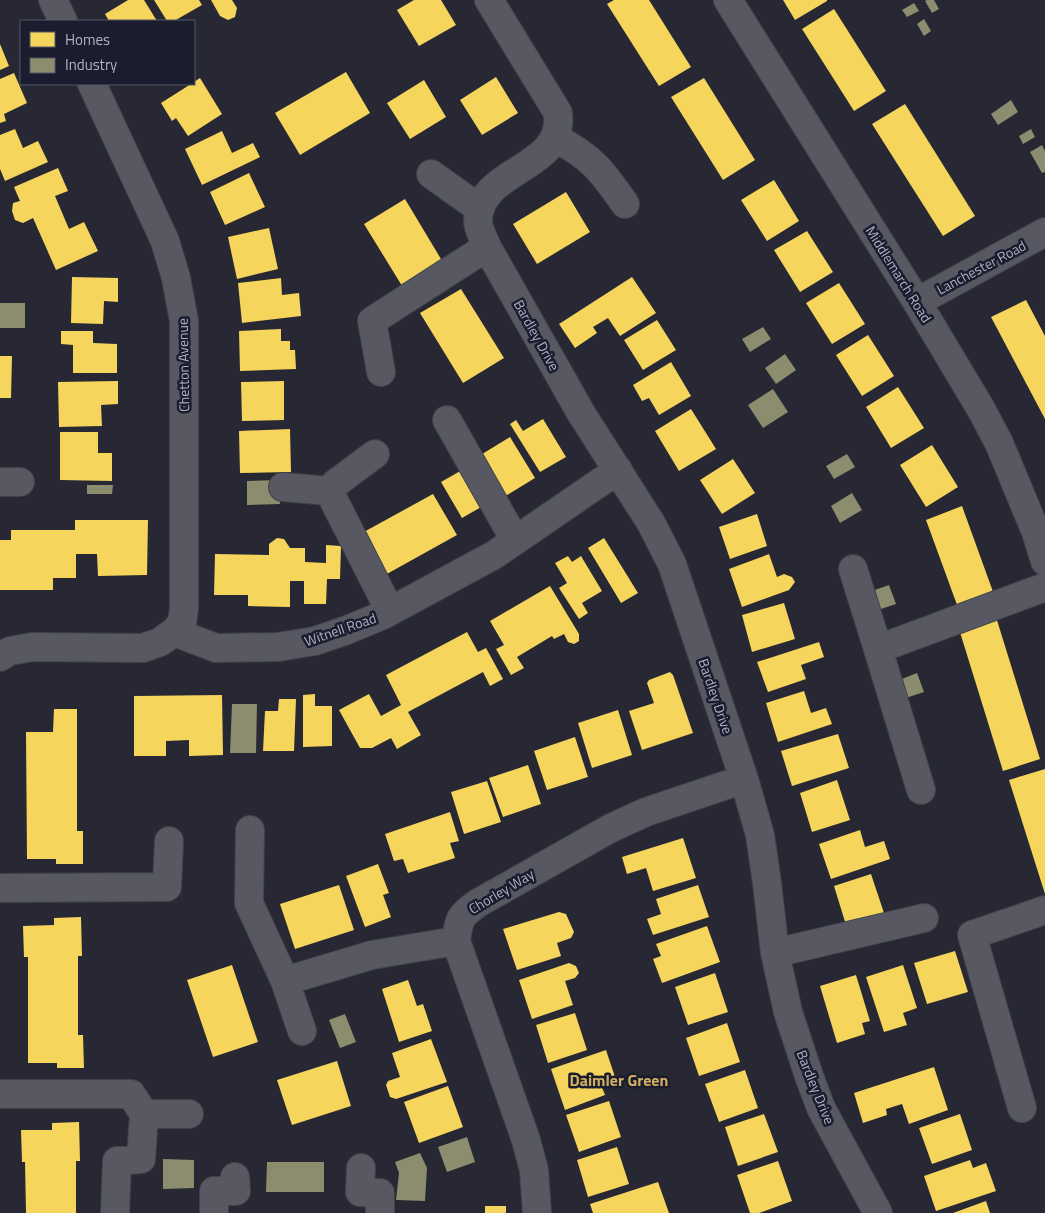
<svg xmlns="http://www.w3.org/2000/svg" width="1045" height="1213" viewBox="0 0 1045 1213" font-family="'Titillium Web',sans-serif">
<rect width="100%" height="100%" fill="#272833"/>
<path fill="#f6d55c" d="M128 0H144L157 21H109L105 14Z
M154 0H199L202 5 174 21H167Z
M211 0H232L237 8 235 17 228 20 220 16Z
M414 0H441L456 25 419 46 397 10Z
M614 0H649L691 67 659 86 607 4Z
M783 0H827V1L795 20Z
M834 9 886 91 854 111 802 29Z
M0 44 9 66 0 70Z
M346 72 370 113 300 155 275 113Z
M14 73 27 103 4 114 6 121 0 123V79Z
M496 77 518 113 482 135 460 100Z
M200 78 222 114 188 136 176 118 172 121 161 103 191 84H194V82Z
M704 78 755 160 723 180 671 97Z
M424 80 446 117 410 139 387 103Z
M905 104 975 216 943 236 872 124Z
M15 129 23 148 38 141 48 162 5 181 0 169V135Z
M222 131 232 153 253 143 260 157 202 185 185 149Z
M58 168 68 191 55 196 69 229 84 222 98 251 56 270 33 218 23 223 15 220 12 211 13 203 20 201 14 187Z
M249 173 265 207 225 225 210 192Z
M774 180 799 221 767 241 741 200Z
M566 192 590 232 537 264 513 224Z
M405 199 447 269 407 294 364 224Z
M269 228 278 269 237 279 228 237Z
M807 231 833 272 800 292 774 250Z
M72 277 118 278V302L104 301 103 324 71 323Z
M632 277 656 313 620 336 608 318 593 327 597 333 575 348 559 324Z
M281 278 282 295 299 293 301 316 242 323 238 283Z
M839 283 865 324 832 344 806 303Z
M461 289 504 358 463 383 420 313Z
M1026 300 1045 336V419L991 317Z
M657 320 676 350 643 370 624 340Z
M281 329V341H290V350H295L296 369 240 371 239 331Z
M61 331H93V343L117 344V373H73V345L61 344Z
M868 335 894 376 862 396 836 355Z
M0 356H12L11 398H0Z
M671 362 691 396 659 415 649 398 642 401 633 385Z
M118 381V404L101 405 102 426 59 427 58 382Z
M284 381V420L242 421 241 382Z
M898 387 924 428 891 448 866 407Z
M691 409 716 449 679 471 655 431Z
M543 419 566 457 540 472 510 424 516 420 523 431Z
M290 429 291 472 240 473 239 431Z
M60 432H98V453H112V481L60 480Z
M510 437 535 478 499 500 474 459Z
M932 445 958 487 926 507 900 465Z
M733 459 755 493 722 514 700 480Z
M462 470 483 506 462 518 441 482Z
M433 494 457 535 385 575 362 533Z
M962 506 996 600 960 613 926 520Z
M757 514 767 546 730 559 719 527Z
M75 520H148L147 575 98 576 97 554H76V578H53V590H0V540H11V530H75Z
M277 538 284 539 290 548H305V562L326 563V545L341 546 340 579H327L326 604H304V581H290V607L248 606V595H214L215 554 269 555V544Z
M604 538 638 593 621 603 588 548Z
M769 554 777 577 784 574 792 577 795 582 789 590 742 607 729 569Z
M568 556 572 562 581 556 602 591 582 603 588 613 579 619 559 588 567 583 555 563Z
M550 586 579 634V641L574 644 568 642 564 634 554 639 552 636 517 657 524 668 511 675 496 649 504 645 490 621Z
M784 603 795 639 752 652 742 615Z
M996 617 1040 759 1003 771 959 629Z
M467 632 478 652 486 648 503 679 490 686 483 672 408 712 421 735 397 749 391 738 372 748H360L339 710 369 694 381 716 401 705 386 675Z
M819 642 824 657 801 665 806 679 768 692 757 662Z
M670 672 673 675 693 733 642 750 629 711 654 703 647 683 649 680Z
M804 691 811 713 826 708 832 724 778 742 766 703Z
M315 694V706H332V746L303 747V695Z
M222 695 223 755 189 756V740L166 741V756H134V696Z
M279 699H296L294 751H263L265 711H278Z
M54 709H77V831H83V864H56V859H27L26 732H53Z
M618 710 632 755 592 768 578 723Z
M838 734 849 768 792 786 781 751Z
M575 737 588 777 547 790 534 751Z
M528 765 541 804 503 817 489 778Z
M1045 769V894L1009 780Z
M837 780 850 820 812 832 800 793Z
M487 781 501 822 464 834 451 792Z
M450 812 459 841 450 843 455 858 408 873 403 859 394 861 385 834Z
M860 830 865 847 884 841 890 859 831 879 819 844Z
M683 838 696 878 653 891 646 868 627 874 622 857Z
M378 864 389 893 383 895 391 917 365 927 346 876Z
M871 874 884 913 846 925 834 886Z
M339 885 354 930 295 949 280 904Z
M698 885 709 917 653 935 647 919 661 914 656 899Z
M559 912 566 914 574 932 571 938 557 943 561 956 517 970 503 929Z
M81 917 82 956H78V1035H83L84 1068H57V1063H28V957H24L23 926 54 925V918Z
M707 926 720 962 662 983 653 959 661 956 656 944Z
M955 951 968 992 927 1004 914 963Z
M569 963 576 966 579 973 575 978 565 981 573 1005 532 1019 519 980Z
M232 965 258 1042 213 1057 187 980Z
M903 965 917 1008 903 1013 907 1025 884 1032 866 977Z
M715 973 728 1012 688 1025 675 987Z
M856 975 870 1021 862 1023 865 1034 837 1043 820 986Z
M408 980 417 1006 423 1004 432 1031 399 1042 382 989Z
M575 1013 587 1050 548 1063 536 1025Z
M727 1023 740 1062 699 1076 686 1038Z
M431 1039 447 1082 396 1099 390 1097 386 1085 388 1081 400 1077 392 1053Z
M606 1050 616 1080 601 1085 605 1095 565 1110 551 1069Z
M337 1061 351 1106 292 1125 277 1080Z
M934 1067 948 1110 909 1124 902 1104 886 1109 887 1115 863 1123 854 1093Z
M745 1070 758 1108 719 1122 705 1084Z
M448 1086 463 1127 419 1143 404 1102Z
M609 1101 621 1137 579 1152 566 1115Z
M764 1114 778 1152 738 1166 725 1127Z
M960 1114 972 1150 932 1164 919 1128Z
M79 1122 80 1161H76V1213H26L25 1162H22L21 1130H52V1123Z
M617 1147 629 1184 588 1197 577 1160Z
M970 1160 973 1168 986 1163 996 1191 936 1211 924 1176Z
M778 1161 792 1201 759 1213H750L737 1175Z
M658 1182 669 1213H593L590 1204Z
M986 1201 990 1213H953Z
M485 1206H506V1213H485Z"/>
<path fill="#8c8c6e" d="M927 0H934L939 9 932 13 925 1Z
M914 3 919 11 907 17 902 10Z
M924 19 931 31 924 36 917 24Z
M1011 100 1018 112 998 125 991 114Z
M1031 129 1035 137 1023 144 1019 136Z
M1042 145 1045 151V172L1042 173 1030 152Z
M0 303H25V328H0Z
M763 327 771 339 750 352 742 339Z
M785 354 796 370 776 384 765 368Z
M773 389 788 412 763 428 748 405Z
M847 454 855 467 834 479 826 466Z
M279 480 280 504 247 505V481Z
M87 485H113L112 494H87Z
M852 493 862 510 840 523 831 506Z
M889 585 896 604 872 612 866 593Z
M917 673 924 692 900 700 894 682Z
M232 704H257L256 753H230Z
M345 1014 356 1042 340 1048 329 1020Z
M467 1137 475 1162 447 1172 438 1147Z
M420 1153 427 1168 425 1201 396 1200 399 1173 395 1162Z
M163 1159 194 1160V1188L163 1189Z
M267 1162H324V1192H266Z"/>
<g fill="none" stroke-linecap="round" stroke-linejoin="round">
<g stroke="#42434a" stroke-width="30">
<path id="minor" d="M53 0 63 21
M489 0 558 113C565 171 479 167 478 221 478 229 484 239 487 247L581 413 651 523 672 564 744 779 760 835 767 883 775 953 788 1012 809 1076 821 1108 878 1213
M728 0 917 302 981 409 999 443 1036 532 1045 561
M92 84 165 241 176 278 184 321V609L182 623 174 632
M555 138C592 157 602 171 625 204
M431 174 480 209
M917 302 1045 232
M381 372 372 321 487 247
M447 420 515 540
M375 454 336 483 329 491 390 611
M0 482H20
M283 487 329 491
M853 569 878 649 1045 587
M878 649 921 790
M0 657 10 651 32 647 143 648 160 642 174 632 216 648 278 647 315 641 347 630 383 615 494 555 618 470
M250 830 249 903 285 981
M0 888 167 887 169 841
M775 953 924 918
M302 1031 285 981 372 955 456 941
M0 1094H131L144 1114H189
M1022 1108 972 935 1045 910
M361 1168 360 1192 380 1193V1213
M115 1213 117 1161 141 1159 144 1114
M214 1213V1191H236L235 1177
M537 1213 534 1170 526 1140 456 941C459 918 460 916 478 903L611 828 646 812 744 779"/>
</g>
<use href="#minor" stroke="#575861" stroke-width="28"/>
</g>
<g text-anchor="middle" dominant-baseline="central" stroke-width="5" stroke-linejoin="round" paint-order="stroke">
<g font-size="14" fill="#b0b3c5" stroke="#1b1d2e">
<text transform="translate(981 267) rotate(-28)">Lanchester Road</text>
<text transform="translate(899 274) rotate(58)">Middlemarch Road</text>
<text transform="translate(537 335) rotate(61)">Bardley Drive</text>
<text transform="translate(183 365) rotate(-91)">Chetton Avenue</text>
<text transform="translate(340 629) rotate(-19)">Witnell Road</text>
<text transform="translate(716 696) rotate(71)">Bardley Drive</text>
<text transform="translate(501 891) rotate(-31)">Chorley Way</text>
<text transform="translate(816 1087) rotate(68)">Bardley Drive</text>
</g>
<g font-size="16" font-weight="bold" fill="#d0af60" stroke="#1b1d2e">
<text x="619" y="1080">Daimler Green</text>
</g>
</g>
<rect x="20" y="20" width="175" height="65" fill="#1b1d2e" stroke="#57596a"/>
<rect x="30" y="32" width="25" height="15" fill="#f6d55c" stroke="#57596a"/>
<text x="65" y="45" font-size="15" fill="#b0b3c5">Homes</text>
<rect x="30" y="58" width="25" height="15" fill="#8c8c6e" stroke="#57596a"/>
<text x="65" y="70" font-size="15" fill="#b0b3c5">Industry</text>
</svg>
